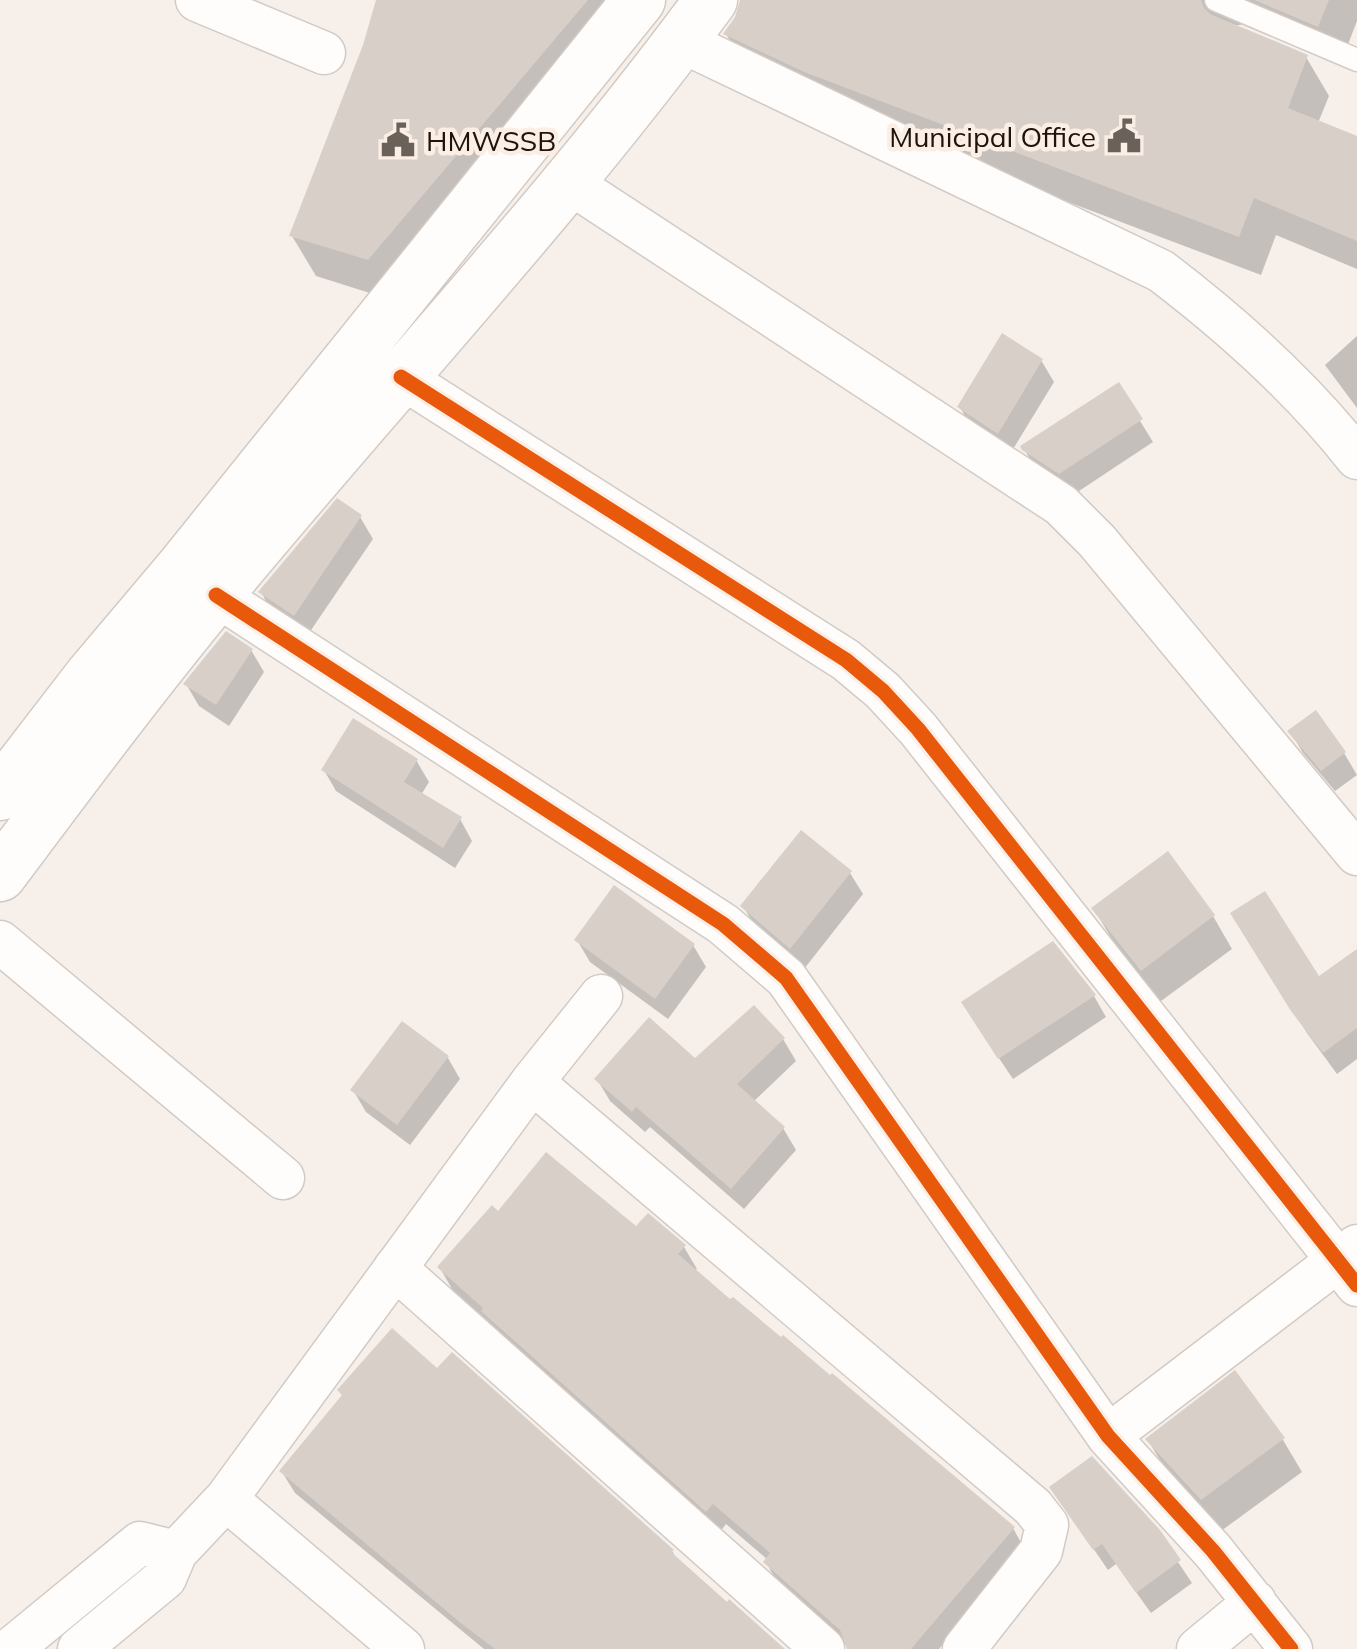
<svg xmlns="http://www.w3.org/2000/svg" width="1357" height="1649" viewBox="0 0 1357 1649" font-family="Mulish,sans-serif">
<rect width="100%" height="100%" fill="#f6efea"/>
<path fill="#0003" d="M378 0H646L392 300 316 276 292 236 366 46Z
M742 0H1357V21L1340 65 1245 24 1233 26 1306 57 1329 96 1318 123 1357 139V269L1276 235 1261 275 828 111 749 72 726 34 743 5Z
M1357 336V408L1325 365Z
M1041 360 1054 382 1010 454 972 429 960 407Z
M1118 385 1153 442 1073 495 1035 468 1023 447Z
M360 517 373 539 307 636 273 614 261 592Z
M251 650 264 672 229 726 199 706 186 684Z
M1290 731 1344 753 1357 775 1335 791 1303 753Z
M416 760 429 782 421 795 460 819 472 841 455 868 336 791 324 770Z
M850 873 863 894 804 969 756 928 743 906Z
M1094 909 1213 916 1232 949 1161 1001 1113 941Z
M1246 936 1319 980 1357 952V1059L1337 1074 1307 1033Z
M577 940 693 945 706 967 668 1019 590 962Z
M1094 996 1106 1017 1013 1079 976 1024Z
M783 1039 796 1061 753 1102 783 1128 796 1150 744 1209 650 1127 645 1132 610 1101 597 1079 696 1062Z
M448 1058 460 1079 410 1145 366 1112 353 1090Z
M498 1214 636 1230 684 1247 697 1269 694 1271 1013 1528 1025 1550 939 1649H850L778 1584 766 1562 768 1560 726 1524 720 1532 496 1333 491 1324 452 1289 440 1268Z
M437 1372 672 1551 678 1561 782 1649H484L295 1493 282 1472Z
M1235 1374 1283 1440 1302 1472 1221 1531 1167 1472 1148 1440Z
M1052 1488 1158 1532 1192 1583 1151 1613 1116 1564 1108 1570Z"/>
<path fill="#d8cfc8" d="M376 0H588L368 260 289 236 363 45Z
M740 0H1201L1204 8 1210 14 1308 55 1288 108 1357 136V241L1254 198 1239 237 804 72 723 34 735 17Z
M1254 0H1329L1318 27Z
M1002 333 1043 359 998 434 957 407Z
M1119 382 1143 419 1059 474 1022 450 1020 446Z
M337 498 362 515 294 616 258 592Z
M226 631 253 649 216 705 183 684Z
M1316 710 1346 752 1321 771 1287 731Z
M353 718 418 759 404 782 462 817 443 848 321 770Z
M801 830 852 871 790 949 740 906Z
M1168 851 1215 915 1141 971 1091 908Z
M614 885 695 944 655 999 574 940Z
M1265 891 1319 976 1357 949V1028L1323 1053 1291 1011 1230 913Z
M1053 941 1096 995 998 1059 961 1002Z
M754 1005 785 1038 737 1084 785 1127 731 1189 636 1107 632 1112 594 1079 649 1017 695 1058Z
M402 1021 449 1056 397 1125 350 1090Z
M546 1152 636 1226 648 1213 686 1245 678 1254 730 1299 733 1297 781 1337 783 1335 830 1375 832 1373 1015 1527 911 1649H847L840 1630 763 1562 770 1553 713 1504 706 1512 481 1311 483 1308 437 1267 492 1205 498 1211Z
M392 1328 437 1368 452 1352 674 1550 671 1552 727 1602 729 1599 785 1649H495L462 1624 279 1471 342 1395 337 1390Z
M1235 1370 1285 1438 1201 1500 1145 1439Z
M1092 1456 1160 1530 1181 1560 1136 1593 1102 1544 1093 1550 1049 1487Z"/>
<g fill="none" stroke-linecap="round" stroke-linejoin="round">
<g stroke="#d3cac3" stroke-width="25">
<path id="service" d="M1216 0 1357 60"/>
</g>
<g stroke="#d3cac3" stroke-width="45">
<path id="minor" d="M197 0 324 53
M681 41 1161 271C1232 325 1302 388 1357 458
M567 181 1061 505 1097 541 1357 854
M401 377 846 660 883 691 918 729 1357 1285
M216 595 723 924 786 978 1108 1436 1213 1551 1291 1649
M0 942 283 1178
M532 1082 1033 1507 1047 1525 1041 1551 964 1649
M395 1268 823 1649
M1108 1436 1357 1246
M226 1499 403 1649
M11 1649 140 1543 176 1552
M79 1649 165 1578 176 1552 226 1499 532 1082 601 996
M1198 1649 1255 1602"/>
</g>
<g stroke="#d3cac3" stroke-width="55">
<path id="tertiary" d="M0 794 91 676 183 567 639 0
M0 875C71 780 142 685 217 594 381 395 559 207 711 0"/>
</g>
<use href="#service" stroke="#fefdfc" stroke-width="22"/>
<use href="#minor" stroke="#fefdfc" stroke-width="42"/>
<use href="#tertiary" stroke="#fefdfc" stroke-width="52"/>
<g stroke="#fbeee5" stroke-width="21">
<path id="cycleway" d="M401 377 846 660 883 691 918 729 1357 1285
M216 595 723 924 786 978 1108 1436 1213 1551 1291 1649"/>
</g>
<use href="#cycleway" stroke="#e8590c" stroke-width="15"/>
</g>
<defs>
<g id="civic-bare" transform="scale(2.7)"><path d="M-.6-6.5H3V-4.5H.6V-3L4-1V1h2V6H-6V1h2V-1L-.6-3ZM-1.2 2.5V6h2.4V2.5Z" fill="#6a615a" stroke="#fbeee5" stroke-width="2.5" paint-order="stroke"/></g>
</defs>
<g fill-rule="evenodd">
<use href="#civic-bare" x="1124" y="136"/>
<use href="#civic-bare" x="398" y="140"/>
</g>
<g text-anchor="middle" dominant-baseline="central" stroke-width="9" stroke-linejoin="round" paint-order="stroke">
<g font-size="28" fill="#1f140c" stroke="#fbeee5" text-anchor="end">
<text x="1096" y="136">Municipal Office</text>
<text x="426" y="140" text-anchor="start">HMWSSB</text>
</g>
</g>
</svg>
